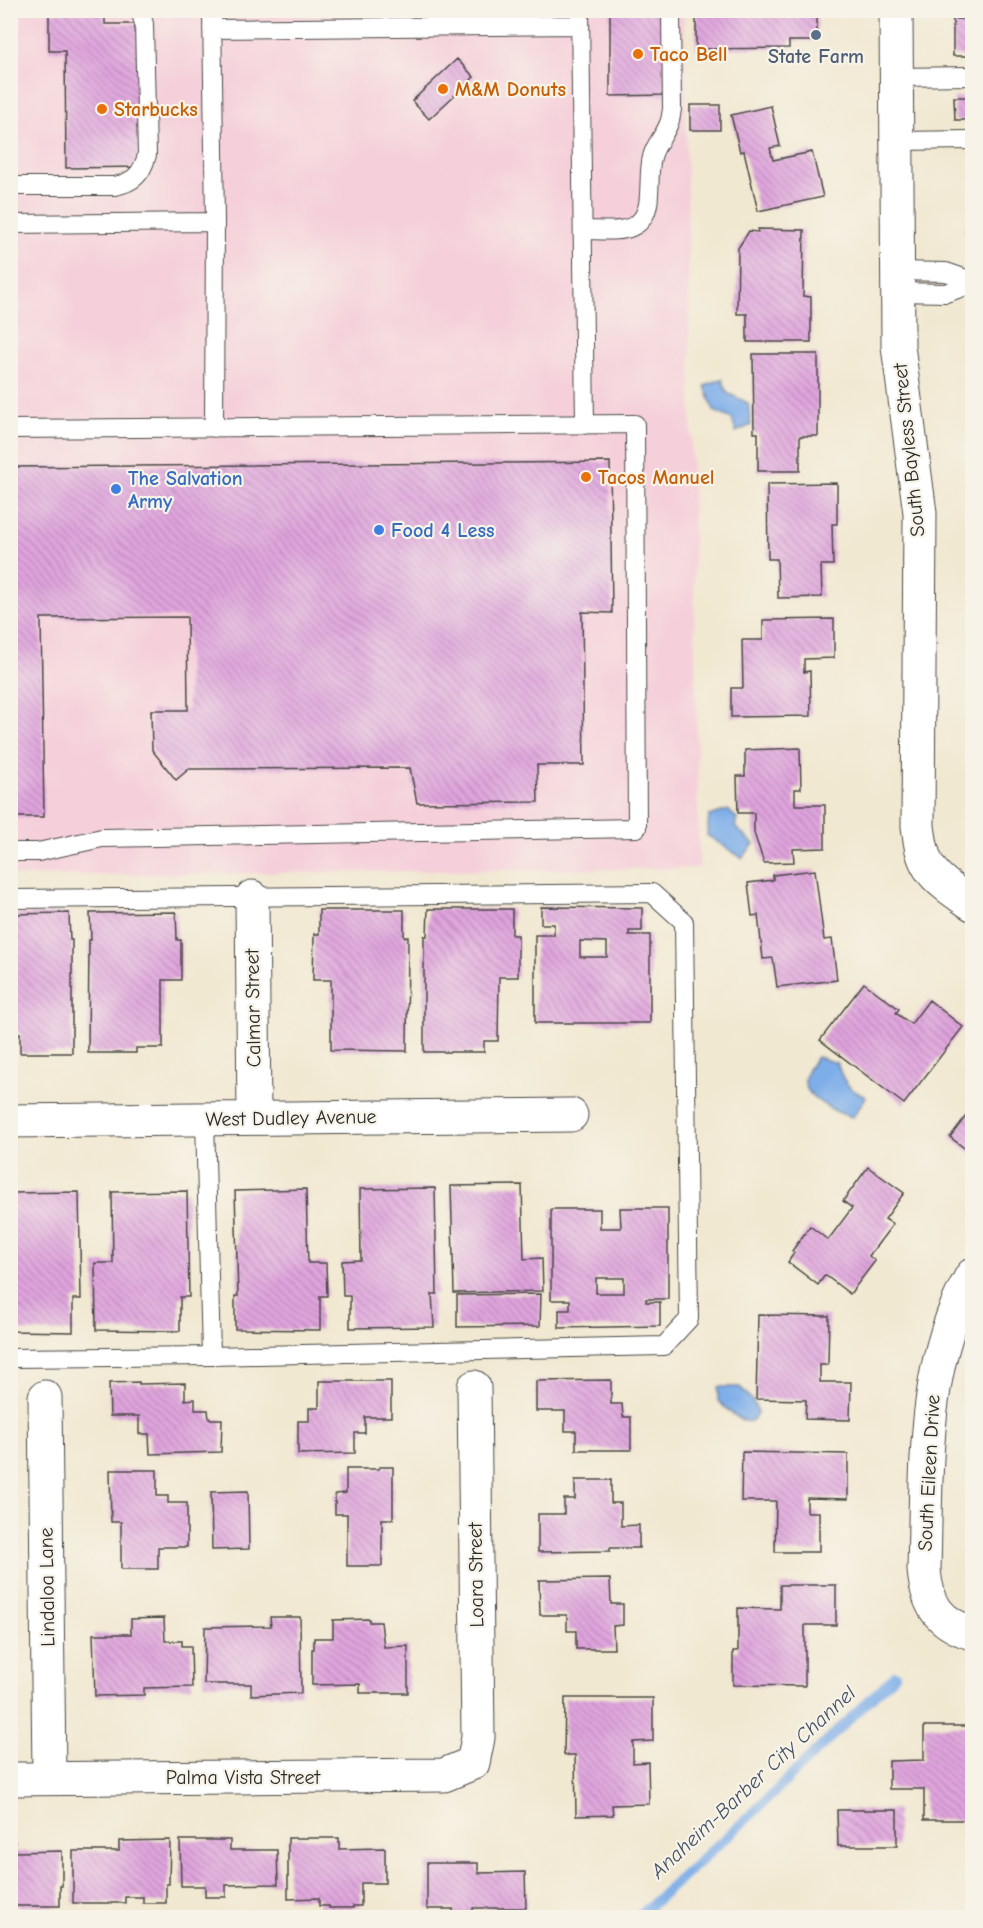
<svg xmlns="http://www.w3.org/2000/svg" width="983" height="1928" viewBox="0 0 983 1928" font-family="'Comic Neue',sans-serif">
<defs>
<pattern id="building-back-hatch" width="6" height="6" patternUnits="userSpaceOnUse" patternTransform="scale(1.5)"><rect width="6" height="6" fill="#e0a4de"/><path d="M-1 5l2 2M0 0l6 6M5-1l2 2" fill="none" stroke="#b686b4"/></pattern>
</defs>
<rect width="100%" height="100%" fill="#f7f3e8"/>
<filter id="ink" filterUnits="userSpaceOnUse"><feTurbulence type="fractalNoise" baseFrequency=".0167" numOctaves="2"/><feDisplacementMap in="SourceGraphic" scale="12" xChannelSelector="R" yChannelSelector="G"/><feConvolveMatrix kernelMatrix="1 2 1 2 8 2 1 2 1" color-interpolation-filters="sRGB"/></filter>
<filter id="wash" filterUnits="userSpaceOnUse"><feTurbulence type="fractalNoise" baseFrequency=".008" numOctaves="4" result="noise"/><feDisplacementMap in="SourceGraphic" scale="24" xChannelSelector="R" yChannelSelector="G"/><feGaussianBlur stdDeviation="1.35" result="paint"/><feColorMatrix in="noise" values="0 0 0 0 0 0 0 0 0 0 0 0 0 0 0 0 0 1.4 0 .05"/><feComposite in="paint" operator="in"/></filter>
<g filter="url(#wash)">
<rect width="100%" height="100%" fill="#f1e8d1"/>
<path fill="#f5cfda" d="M10 11H684L699 868 11 876Z"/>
<path fill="#7eaee9" stroke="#546c8a" stroke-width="1.5" d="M722 379 727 393 748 403 751 425 736 432 732 419 714 411 705 386Z
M728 810 737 819 735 827 754 844 742 858 707 835 709 816Z
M817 1057 837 1063C843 1081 847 1089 866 1097L853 1117C839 1114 806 1099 805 1082 804 1072 812 1064 817 1057Z
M718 1387H740C746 1394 764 1409 754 1419 752 1421 748 1422 745 1421 736 1419 725 1407 718 1401Z"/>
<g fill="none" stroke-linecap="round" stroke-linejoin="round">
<path stroke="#7eaee9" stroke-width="10" d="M637 1918 752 1814 895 1675"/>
</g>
<g id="blocks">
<path fill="url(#building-back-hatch)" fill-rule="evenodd" d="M696 10H817V41H789V48L696 49Z
M105 12V24H139L140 167 66 168 65 51H49V13Z
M610 12H666L667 95 610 96Z
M953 19H972V56H953Z
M457 59 474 77 429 119 412 101Z
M954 97H972V120H955Z
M690 105H720V130H690Z
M771 106 780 146 770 148 773 160 812 152 823 197 758 211 744 151 740 152 731 115Z
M972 209V234L965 231Z
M758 229 804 230 803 296 811 297V342H747V314H737L738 248 749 231 758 232Z
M753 354H818V436H800V471H758V433H754Z
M610 462 612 613 582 612 584 765H537L538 802 417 803 410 768 189 769 176 780 152 750 151 710H188L187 617 41 618 44 817H10V467Z
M837 483V524H832L833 565H821L822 597 778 598 777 559H768L767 484Z
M834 619V658L804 659V672L810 671 811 716 731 717V688H743L742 640H763V620Z
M800 748 801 789H795V805H825V848L793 849 794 862 764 863 754 833V813H738L737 776H745V750Z
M815 870 824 940 832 939 837 980 777 987 773 958 763 959 758 915 752 916 748 883 773 880V875Z
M541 907 642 908V931H629V935H650V1023H535V935H554V924H541ZM580 941 607 942V957H580Z
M428 909H512V935H518V977H499L498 1041H484V1052H424V936H427Z
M319 910H404V937H408L407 1051 331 1050V980H313L314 934H319Z
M176 912 177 940H181V980H163V1048H136V1053H88L89 940H91L90 913Z
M69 913 70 940H72V1053H20V1033H10V914Z
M864 983 899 1009 896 1013 911 1024 929 1000 963 1027 904 1104 820 1040Z
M972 1108V1154L950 1137Z
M868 1167 904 1193 885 1219 893 1224 869 1256 875 1261 850 1294 825 1275 818 1285 788 1262 794 1253 792 1251 810 1226 828 1240 852 1208 843 1201Z
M522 1185 524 1259 542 1258 543 1291 454 1293 451 1186Z
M435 1188 437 1294H432L434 1327 350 1328V1296H343L342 1261 361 1260 360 1189Z
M306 1189 308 1263H326L327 1296H320V1330L235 1329V1296H238L235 1191Z
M187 1191 189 1297H180V1331L96 1330 95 1263H113L112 1192Z
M79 1192 81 1299H73V1332L10 1331V1193Z
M620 1208H668V1299H646V1302H660V1326L559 1328V1310H570V1300H551V1209H600V1228H621ZM596 1278H624V1293H596Z
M541 1294 540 1326 457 1327V1295Z
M758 1315 829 1316 828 1365H820V1382H851L850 1420 805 1419 806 1400 756 1399Z
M611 1380V1404H622L623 1417H631V1450H576V1431H565V1411H536V1381Z
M319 1381H391V1417H365V1433H355V1453L298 1454V1421H309V1408H319Z
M139 1382V1384L185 1383V1400L195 1399V1410H208L209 1419H222L221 1452 150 1454 149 1434H139V1416H110L109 1383Z
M742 1452 848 1454V1499L807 1498V1512H819V1552H775L776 1501H741Z
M379 1467H393V1519H382V1566H347V1514H335V1494L346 1493V1469H379Z
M110 1470H157V1496H168V1503H187V1547H158V1569H121V1522H111Z
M575 1480H611V1503H621V1526L639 1525V1548H610V1551L538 1552V1514H564V1499H575Z
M248 1491 249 1549 212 1550 211 1492Z
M610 1579 611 1604H623V1625L613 1626 614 1649H576V1631H567V1615H540L539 1580Z
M780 1585H836V1625H805V1686L733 1685V1651H738V1608L780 1609Z
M270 1617H300L301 1693 251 1695V1684H204L205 1627 271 1626Z
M164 1618 165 1641H182V1646H191L192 1687 144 1688V1695L95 1696 93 1634H131V1619Z
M369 1619V1622H381L384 1647 408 1646V1693H360V1684L312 1685V1649H314V1638H333V1620Z
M565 1698H653V1741L633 1742V1763L648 1762 649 1804 612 1805 613 1815 576 1816 575 1755H564Z
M924 1726H972V1814L967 1816 968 1820H924V1789H889V1761L924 1760Z
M837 1810H897V1846H838Z
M288 1838H339V1849L385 1848V1883H361V1906H353V1908H329V1906H319V1898L288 1899Z
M170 1840 169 1884H166V1903H143V1897H125V1903H73V1851H119V1841Z
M180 1840H230V1850H277L278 1884 226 1885V1897H205V1886H181Z
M10 1842H15V1852L62 1851V1886H60V1906H10Z
M427 1863H478V1873L525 1872 526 1908H473V1918H453V1909H427Z"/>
</g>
</g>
<g filter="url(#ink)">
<use href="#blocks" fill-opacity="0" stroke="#494744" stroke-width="1.5"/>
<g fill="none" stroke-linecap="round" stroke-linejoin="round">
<g stroke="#494744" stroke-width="20">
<path id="service" d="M212 10 215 222 214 428
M580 10 585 425
M212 29 580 25
M896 77 972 76
M897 141 972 140
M10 186H114C133 183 142 174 147 155L144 24 140 10
M10 224 215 222
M583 230C614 230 648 238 649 194 650 181 649 169 652 157 655 144 665 135 669 123 671 119 671 114 672 109L671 10
M897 271 946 272 972 281
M898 292 946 293 972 284
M10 429 635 424 637 828 102 838 38 852H10
M10 899 652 893 684 922 689 1319 664 1346 211 1356 10 1358
M205 1118 211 1356"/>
</g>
<g stroke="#494744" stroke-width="35">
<path id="minor" d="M896 10 898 346 920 513 918 826C920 840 921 855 929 867 937 881 959 895 972 904
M252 897 254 1118
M10 1121 571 1115
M972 1275C921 1364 927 1471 924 1570 927 1604 938 1623 972 1633
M45 1397 49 1778
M10 1779 444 1775 473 1763 478 1738 474 1387"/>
</g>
<use href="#service" stroke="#fff" stroke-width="18"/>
<use href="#minor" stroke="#fff" stroke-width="33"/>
</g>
</g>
<circle fill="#5c6f8a" stroke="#f7f3e8" stroke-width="2" cx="816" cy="35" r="6"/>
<g fill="#e8710a" stroke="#f7f3e8" stroke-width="2">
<circle cx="638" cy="54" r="6"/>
<circle cx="443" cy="89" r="6"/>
<circle cx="102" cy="109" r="6"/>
<circle cx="586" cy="477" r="6"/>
</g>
<g fill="#3f7fe0" stroke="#f7f3e8" stroke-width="2">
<circle cx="116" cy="489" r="6"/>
<circle cx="379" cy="530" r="6"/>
</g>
<g text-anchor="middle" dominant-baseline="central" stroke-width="4.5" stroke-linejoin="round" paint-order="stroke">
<g font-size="20" font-weight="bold" fill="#c56008" stroke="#f7f3e8" text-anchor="start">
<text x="650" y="54">Taco Bell</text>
<text x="455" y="89">M&amp;M Donuts</text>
<text x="114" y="109">Starbucks</text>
<text x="598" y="477">Tacos Manuel</text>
</g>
<g font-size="20" font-weight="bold" fill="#4e5e75" stroke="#f7f3e8">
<text x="816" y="56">State Farm</text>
</g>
<g font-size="20" fill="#2b2b2b" stroke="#f7f3e8">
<text transform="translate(909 450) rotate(-96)">South Bayless Street</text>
<text transform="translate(253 1008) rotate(-91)">Calmar Street</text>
<text transform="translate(291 1118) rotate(-1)">West Dudley Avenue</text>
<text transform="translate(929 1473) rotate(-87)">South Eileen Drive</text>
<text transform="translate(476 1575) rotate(-91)">Loara Street</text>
<text transform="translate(47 1587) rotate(-91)">Lindaloa Lane</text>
<text x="243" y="1777">Palma Vista Street</text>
</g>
<g font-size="20" font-weight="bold" fill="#366cbe" stroke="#f7f3e8" text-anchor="start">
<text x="128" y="478">The Salvation<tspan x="128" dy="23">Army</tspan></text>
<text x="391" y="530">Food 4 Less</text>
</g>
<g font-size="21" font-style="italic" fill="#445264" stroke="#f7f3e8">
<text transform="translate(753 1782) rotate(-43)">Anaheim-Barber City Channel</text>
</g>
</g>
<rect width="983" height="1928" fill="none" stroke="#f7f3e8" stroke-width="36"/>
</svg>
